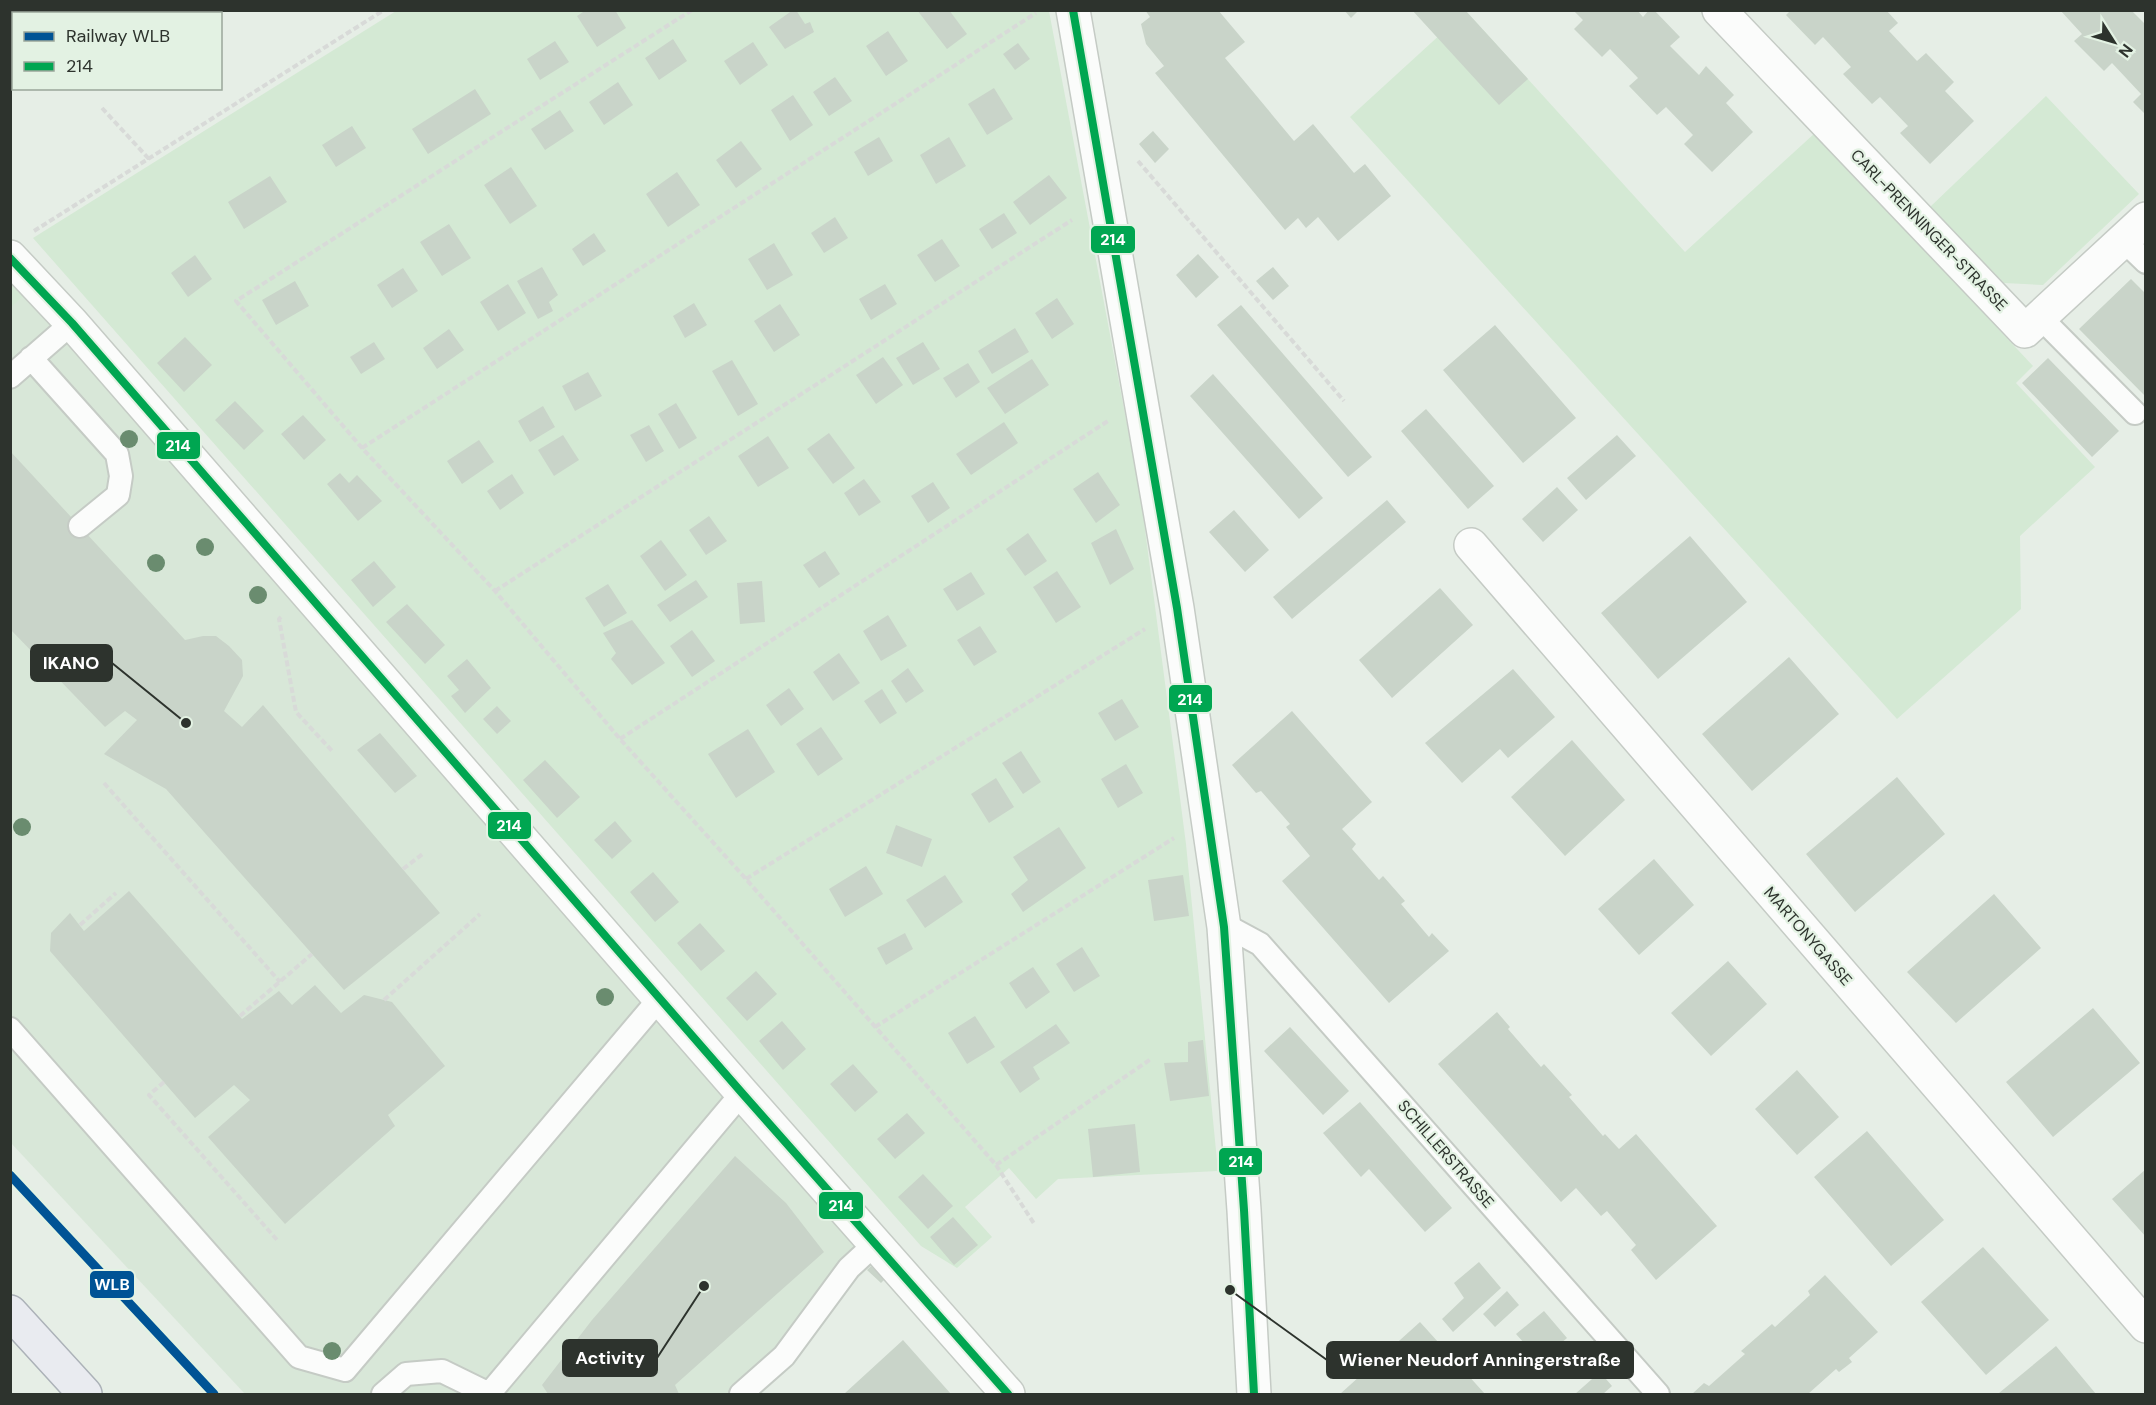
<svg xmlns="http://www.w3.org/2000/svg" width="2156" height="1405" viewBox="0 0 2156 1405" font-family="'DM Sans',sans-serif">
<rect width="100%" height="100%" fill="#e6eee6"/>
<path fill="#d8e7d8" d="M26 294 882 1255 735 1394H245L11 1143 10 307Z"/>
<path fill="#d4e9d4" d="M396 11H1049L1141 499 1186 844 1218 1171 1058 1179 1036 1199 1009 1168 965 1207 992 1237 957 1268 921 1246 33 238Z
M1466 11 1685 252 1815 133 2033 366 2016 383 2095 467 2020 536 2021 609 1897 719 1350 117Z
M2046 96 2139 194 2043 285 2004 283 1930 207Z
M10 282 26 294 11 307H10Z"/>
<path fill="#c9d4c9" d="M10 10H210L206 14H14V15Z
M586 10H615L626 28 597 47 577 16Z
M793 10H796L805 24 810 22 814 32 785 49 769 27Z
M917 10H949L967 34 947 49Z
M1145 10H1218L1245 42 1225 58 1294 141 1313 124 1354 173 1365 164 1391 196 1338 241 1318 217 1306 228 1298 218 1285 230 1155 73 1164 66 1146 44 1141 24 1150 17Z
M1344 10H1359L1351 18Z
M1412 10H1465L1528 79 1499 105Z
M1573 10H1637L1643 17 1649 10H1654L1680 37 1670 46 1699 75 1706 66 1734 95 1726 103 1753 132 1712 172 1684 144 1693 135 1666 107 1657 115 1629 86 1638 78 1610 49 1602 57 1574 29 1583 20Z
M1791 10H1886L1898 23 1889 31 1917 61 1926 53 1954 82 1945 91 1974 121 1930 164 1900 133 1908 126 1880 97 1872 104 1843 74 1851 67 1823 37 1815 45 1786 15Z
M2060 10H2131L2146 25V115L2133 102 2141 94 2112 63 2104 71 2074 41 2082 34Z
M888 31 908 61 886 76 866 46Z
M673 39 687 61 659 80 645 58Z
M555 41 569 62 540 80 527 59Z
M753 42 768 65 740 85 724 61Z
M1018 43 1030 59 1015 70 1003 54Z
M835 77 852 101 829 116 813 92Z
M618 82 633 105 604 125 589 102Z
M994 88 1013 119 987 135 968 104Z
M475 89 491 114 428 154 412 129Z
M793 95 813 125 790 141 771 110Z
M560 110 574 131 545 150 531 129Z
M352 126 366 148 336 167 322 145Z
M1153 131 1169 149 1155 163 1139 144Z
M879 137 893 161 868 176 854 152Z
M949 137 966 166 936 184 920 155Z
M741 141 762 169 736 188 716 160Z
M511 167 537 206 510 224 484 185Z
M677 172 700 205 668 227 646 194Z
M1049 175 1067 198 1030 225 1013 202Z
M270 176 287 202 244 229 228 202Z
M1004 213 1017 233 992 249 979 229Z
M835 217 848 238 824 253 811 233Z
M449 224 471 258 442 276 420 242Z
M594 233 606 251 583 266 572 249Z
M942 239 960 266 935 282 917 255Z
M774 243 793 275 767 290 748 259Z
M1198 254 1219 277 1196 298 1176 275Z
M195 255 212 279 188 297 171 273Z
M542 267 558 295 549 302 553 311 538 319 517 281Z
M1273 267 1289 286 1273 300 1256 281Z
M403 268 418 291 392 308 377 285Z
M2131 279 2146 294V397L2079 329Z
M295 281 309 306 276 325 262 300Z
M508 284 526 313 498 331 480 302Z
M885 284 897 304 871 320 859 299Z
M1057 298 1074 324 1052 339 1035 313Z
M694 303 707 325 685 338 673 316Z
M780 304 800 335 774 352 754 321Z
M1241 305 1372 457 1348 477 1217 325Z
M1495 325 1576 418 1523 463 1443 370Z
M1015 328 1029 352 992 374 978 351Z
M449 329 464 350 437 369 423 348Z
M185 337 212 365 184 392 157 363Z
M374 342 385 359 361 374 350 357Z
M923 342 940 369 913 385 896 358Z
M883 357 903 385 876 404 856 375Z
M2048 358 2119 431 2092 457 2022 383Z
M1032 359 1049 385 1005 414 987 388Z
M732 360 758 404 738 416 712 371Z
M968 363 980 382 956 398 943 378Z
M588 372 602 396 575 411 562 386Z
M1213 374 1323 498 1299 519 1190 396Z
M235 401 264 431 244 450 215 420Z
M676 403 697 438 679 449 658 414Z
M543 406 555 427 530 442 518 421Z
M1426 409 1494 486 1468 509 1401 431Z
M303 415 326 440 304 460 281 434Z
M1004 422 1018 443 971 475 956 454Z
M649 425 664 451 646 462 630 435Z
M829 433 855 468 833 484 807 449Z
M563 435 579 460 554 476 538 450Z
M1617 435 1636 456 1586 500 1567 478Z
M768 436 789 468 758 487 738 456Z
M479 440 494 462 462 484 447 461Z
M10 451 185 640 203 636H216L229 646 242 660 243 676 224 711 242 727 263 705 440 913 344 990 166 789 104 754 137 720 125 711 105 727 10 629Z
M1098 472 1120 505 1096 523 1073 489Z
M340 473 349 483 357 475 382 501 358 521 327 484Z
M512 474 524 493 500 510 487 491Z
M864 479 881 502 859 516 844 493Z
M933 482 950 508 928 523 911 496Z
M1557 487 1578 510 1543 542 1522 519Z
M1387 500 1406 522 1292 619 1273 597Z
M1234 510 1269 550 1245 572 1209 532Z
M709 516 727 541 706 555 689 530Z
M1116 529 1134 569 1110 585 1091 543Z
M1028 533 1047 561 1025 576 1006 549Z
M1690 536 1747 602 1658 679 1601 613Z
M661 540 687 575 665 591 640 556Z
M825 551 840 574 819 588 803 565Z
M374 561 396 587 373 607 351 580Z
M1057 571 1081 607 1056 623 1033 587Z
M971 572 985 594 957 611 943 589Z
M696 580 708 597 670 622 657 605Z
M762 581 765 622 740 624 737 583Z
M608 584 627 613 604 627 585 598Z
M1440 588 1473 625 1392 698 1359 660Z
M407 604 445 645 425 664 386 622Z
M888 615 907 646 881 661 863 631Z
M632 620 665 663 632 685 611 659 616 653 603 633Z
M980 626 997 652 974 666 957 640Z
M692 630 715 661 692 677 670 646Z
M839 653 860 683 833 701 813 672Z
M1789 657 1839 714 1752 791 1702 734Z
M467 659 491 688 465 713 451 696 459 690 447 676Z
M908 668 924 691 906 703 891 681Z
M1513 669 1555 717 1508 758 1500 749 1462 783 1425 743Z
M789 688 804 709 781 726 766 705Z
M882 689 897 713 880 724 864 701Z
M1122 699 1139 727 1115 741 1098 713Z
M497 706 511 721 497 734 483 719Z
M1292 711 1372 802 1342 829 1356 844 1352 849 1379 880 1383 876 1405 901 1401 904 1429 937 1432 933 1449 951 1389 1003 1282 881 1310 856 1286 827 1290 824 1261 791 1256 793 1232 765Z
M821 727 843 759 818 776 796 744Z
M748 729 775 772 736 798 708 754Z
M380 733 417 776 395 793 357 750Z
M1572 740 1625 800 1565 856 1511 797Z
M1021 751 1041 782 1023 794 1002 763Z
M545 760 580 797 557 818 523 780Z
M1126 764 1143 793 1118 808 1101 779Z
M1897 777 1945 834 1855 912 1806 854Z
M996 778 1014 807 989 823 971 794Z
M615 821 632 841 612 859 594 840Z
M896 825 932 839 922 867 886 853Z
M1059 827 1086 868 1023 912 1011 894 1028 880 1013 857Z
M1654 859 1694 905 1639 955 1598 909Z
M866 866 883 894 845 917 829 889Z
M653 872 679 902 655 922 630 892Z
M945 875 963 902 925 928 906 900Z
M1183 875 1189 916 1154 921 1148 880Z
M129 891 242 1019 279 991 292 1005 315 985 341 1013 364 995 392 1002 445 1066 388 1115 395 1126 285 1224 208 1137 250 1100 234 1085 195 1118 50 951 51 933 70 913 84 931Z
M1994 894 2041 948 1956 1023 1907 972Z
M700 923 725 951 701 971 677 943Z
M905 933 913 949 886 965 877 948Z
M1082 947 1100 976 1074 992 1056 964Z
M1728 961 1767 1004 1711 1056 1671 1013Z
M1033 967 1050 992 1026 1009 1009 983Z
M756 971 777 994 747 1021 726 998Z
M2093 1008 2140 1063 2053 1137 2006 1082Z
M1497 1012 1510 1027 1508 1029 1541 1067 1544 1064 1572 1095 1569 1097 1603 1136 1605 1134 1619 1149 1636 1134 1717 1226 1656 1280 1631 1250 1636 1245 1607 1211 1601 1216 1576 1188 1561 1202 1438 1064Z
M975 1016 995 1047 967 1064 948 1033Z
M782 1021 806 1049 783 1070 759 1041Z
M1056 1024 1070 1043 1033 1067 1040 1079 1020 1093 1000 1062Z
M1290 1027 1349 1091 1323 1115 1264 1051Z
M1203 1040 1209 1096 1170 1101 1164 1063 1188 1062V1042Z
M853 1064 878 1092 855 1112 830 1084Z
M1797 1070 1839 1117 1797 1155 1755 1109Z
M1360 1102 1452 1208 1425 1232 1369 1169 1361 1177 1323 1133Z
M907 1113 925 1133 895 1159 877 1139Z
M1135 1124 1140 1172 1093 1177 1088 1129Z
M1867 1131 1944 1220 1891 1266 1814 1177Z
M735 1156 786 1203 824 1252 675 1385 679 1394H548L542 1385 592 1320Z
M2146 1169V1237L2112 1199Z
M923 1174 953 1206 928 1229 898 1197Z
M953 1217 978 1245 954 1265 930 1237Z
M1983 1247 2049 1320 1986 1375 1921 1302Z
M1479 1262 1501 1288 1453 1332 1442 1319 1464 1298 1454 1283Z
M871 1266 885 1279 881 1283 867 1270Z
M1825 1275 1878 1332 1849 1358 1852 1362 1839 1372 1836 1369 1808 1394H1692L1704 1383 1709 1386 1745 1354 1741 1351 1772 1324 1775 1327 1810 1295 1808 1291Z
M1507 1291 1519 1305 1495 1327 1483 1314Z
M1544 1311 1567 1338 1540 1361 1516 1334Z
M1420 1322 1485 1394H1340Z
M903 1340 951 1394H844Z
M2056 1346 2096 1394H2000L1999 1393Z
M1600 1372 1612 1386 1603 1394H1575Z"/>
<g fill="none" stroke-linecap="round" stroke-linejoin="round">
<g stroke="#c5cbc5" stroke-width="26">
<path id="lane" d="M2123 240 2146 262
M2040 317 2135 413
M31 358 117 454 121 476 118 495 80 526
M10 377 72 323
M1224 927 1234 930 1260 944 1658 1394
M10 1029 299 1357 345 1370 660 998
M383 1394 406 1374 442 1371 489 1394
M489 1394 742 1093
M741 1394 784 1356 849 1268 875 1244"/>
</g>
<g stroke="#c5cbc5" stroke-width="36">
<path id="street" d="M1073 10 1177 608 1224 927 1244 1210 1254 1394
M1719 10 2025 331 2146 219
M10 257 72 323 742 1093 1008 1394
M1471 545 2146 1326"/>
</g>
<g stroke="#acb2b8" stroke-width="36">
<path id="primary" d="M10 1312 85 1394"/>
</g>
<path stroke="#d8dad8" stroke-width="4" stroke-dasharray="6 3" stroke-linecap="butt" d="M692 10 236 301 362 448 495 591 620 739 746 879 996 1165 1151 1059
M102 108 149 159
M1138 161 1344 401
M34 231 384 10
M362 448 1036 13
M495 591 1072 220
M281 617 279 619 296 712 333 752
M620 739 1108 421
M104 783 280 982
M403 869 424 853
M746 879 1145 629
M80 925 116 893
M384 1000 480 914
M240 1016 312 954
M875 1027 1174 838
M164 1082 149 1095 278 1241
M996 1165 1035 1225"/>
<use href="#lane" stroke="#fbfcfb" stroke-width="22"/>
<use href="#street" stroke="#fbfcfb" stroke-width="33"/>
<use href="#primary" stroke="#e9ebf0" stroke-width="33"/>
<g stroke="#e3f2e3" stroke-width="12">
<path id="bus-1" d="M1073 10 1177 608 1224 927 1244 1210 1254 1394
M10 258 72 323 742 1093 1008 1394"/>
</g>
<use href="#bus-1" stroke="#00a651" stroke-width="8"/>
<g stroke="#e3f2e3" stroke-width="14">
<path id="rail-1" d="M10 1175 214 1394"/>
</g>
<use href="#rail-1" stroke="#005395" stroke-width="9"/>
</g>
<g fill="#6a8c6f">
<circle cx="129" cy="439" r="9"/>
<circle cx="205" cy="547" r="9"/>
<circle cx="156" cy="563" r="9"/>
<circle cx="258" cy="595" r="9"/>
<circle cx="22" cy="827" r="9"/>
<circle cx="605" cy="997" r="9"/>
<circle cx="332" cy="1351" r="9"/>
</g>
<g text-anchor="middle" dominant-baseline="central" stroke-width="4.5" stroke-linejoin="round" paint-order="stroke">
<g font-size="16" fill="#2d332d" stroke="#e3f2e3">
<text transform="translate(1929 230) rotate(46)">CARL-PRENNINGER-STRASSE</text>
<text transform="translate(1808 936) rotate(49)">MARTONYGASSE</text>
<text transform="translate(1446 1154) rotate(49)">SCHILLERSTRASSE</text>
</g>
</g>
<path fill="none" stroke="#2d332d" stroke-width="2" d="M186 723L112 663M704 1286L657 1358M1230 1290L1327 1360"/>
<g fill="#2d332d" stroke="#e3f2e3" stroke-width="2">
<circle cx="186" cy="723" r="6"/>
<circle cx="704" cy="1286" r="6"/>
<circle cx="1230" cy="1290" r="6"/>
</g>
<g fill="#2d332d" stroke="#2d332d" stroke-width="2">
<rect x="31" y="645" width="81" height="36" rx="6"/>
<rect x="563" y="1340" width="94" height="36" rx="6"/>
<rect x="1327" y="1342" width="306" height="36" rx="6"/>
</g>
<g font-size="18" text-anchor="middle" font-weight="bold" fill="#fff">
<text x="71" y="669">IKANO</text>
<text x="610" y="1364">Activity</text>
<text x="1480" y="1366">Wiener Neudorf Anningerstraße</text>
</g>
<g stroke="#e3f2e3" stroke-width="2">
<rect x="1090" y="225" width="46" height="29" rx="6" fill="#00a651"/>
<rect x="156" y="431" width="45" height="29" rx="6" fill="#00a651"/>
<rect x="1168" y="684" width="45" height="29" rx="6" fill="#00a651"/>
<rect x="487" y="811" width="45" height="29" rx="6" fill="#00a651"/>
<rect x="1218" y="1147" width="45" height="29" rx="6" fill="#00a651"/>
<rect x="818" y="1191" width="46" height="29" rx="6" fill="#00a651"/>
<rect x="89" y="1270" width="46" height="29" rx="6" fill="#005395"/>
</g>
<g font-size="16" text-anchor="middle" font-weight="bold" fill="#fff">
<text x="1113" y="245">214</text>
<text x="178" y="451">214</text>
<text x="1190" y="705">214</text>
<text x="509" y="831">214</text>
<text x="1241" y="1167">214</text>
<text x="841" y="1211">214</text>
<text x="112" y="1290">WLB</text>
</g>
<rect width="2156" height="1405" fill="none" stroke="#2d332d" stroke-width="24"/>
<rect x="12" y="12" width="210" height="78" fill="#e3f2e3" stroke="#9aa69a" stroke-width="1.5"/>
<rect x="24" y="32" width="30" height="9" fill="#005395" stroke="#9aa69a" stroke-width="1.5"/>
<text x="66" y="42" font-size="18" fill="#2d332d">Railway WLB</text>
<rect x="24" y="62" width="30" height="9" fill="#00a651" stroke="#9aa69a" stroke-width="1.5"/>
<text x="66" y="72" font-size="18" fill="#2d332d">214</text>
<g transform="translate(2114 42) rotate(127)" stroke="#e3f2e3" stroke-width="4.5" paint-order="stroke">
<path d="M0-4.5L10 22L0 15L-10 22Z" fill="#2d332d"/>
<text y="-9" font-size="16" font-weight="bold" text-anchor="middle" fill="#2d332d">N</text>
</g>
</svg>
